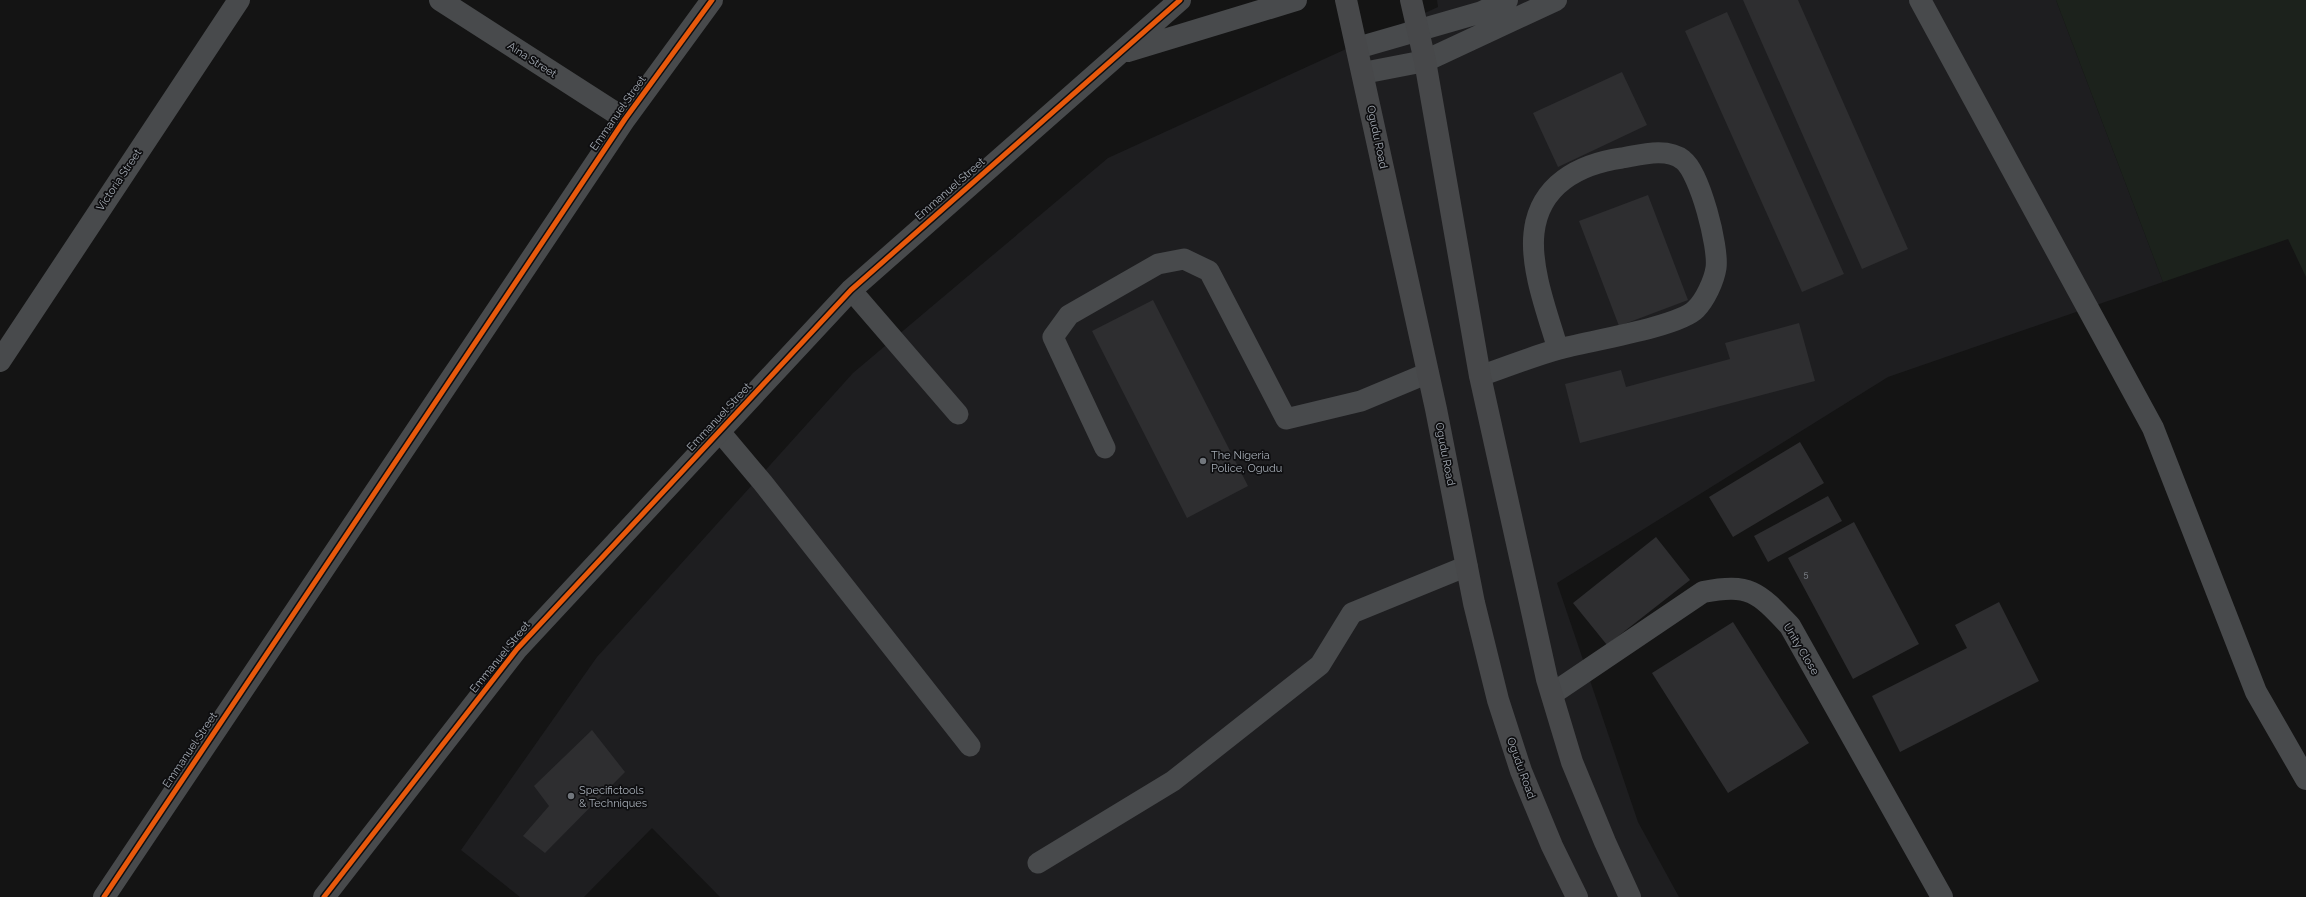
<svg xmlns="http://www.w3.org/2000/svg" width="2306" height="897" viewBox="0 0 2306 897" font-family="Raleway,sans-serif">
<rect width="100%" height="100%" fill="#141414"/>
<path fill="#1e1e20" d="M1437 0H2056L2163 282 1888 377 1557 583 1638 822 1679 897H720L652 828 584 897H520L461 850 597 657 853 373 1108 158 1438 7Z"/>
<path fill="#1c221c" d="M2056 0H2306V277L2288 239 2163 282Z"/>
<path fill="#2e2e30" d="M1743 0H1798L1908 249 1862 269Z
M1727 12 1844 274 1802 292 1685 31Z
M1622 72 1647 125 1558 167 1533 113Z
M1648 195 1688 300 1619 326 1579 221Z
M1153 300 1248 486 1187 518 1092 331Z
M1799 323 1815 381 1580 443 1565 384 1621 370 1626 387 1730 359 1725 343Z
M1800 442 1824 483 1733 537 1709 497Z
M1828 496 1842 521 1768 562 1754 536Z
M1854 522 1919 644 1853 679 1788 558Z
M1656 537 1690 580 1607 645 1573 603Z
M1999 602 2039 681 1900 752 1872 696 1967 648 1955 625Z
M1733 622 1809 743 1728 793 1652 673Z
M592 730 625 772 545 853 523 836 549 806 534 786Z"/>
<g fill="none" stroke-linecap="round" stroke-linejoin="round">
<path stroke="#484a4c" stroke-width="21" d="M851 290 958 414
M1480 376C1507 367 1533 356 1559 349 1588 341 1679 327 1696 309 1705 300 1714 281 1716 268 1719 247 1700 173 1683 160 1667 147 1640 155 1622 158 1579 164 1539 185 1534 233 1530 269 1548 315 1558 349
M720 432 763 483 970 746
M1105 448 1053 337 1069 315 1158 264 1184 259 1209 271 1286 419 1361 401 1428 373
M1038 863 1173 781 1320 665 1352 613 1467 566"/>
<path stroke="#484a4c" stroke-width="22" d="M440 0 625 119
M1920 0 2153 428 2256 692 2306 779
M1357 48 1482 12 1507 0
M1128 51 1296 0
M1363 73 1425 61 1556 0
M0 361 239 0
M1552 694 1703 592C1750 583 1758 592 1790 626L1942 897
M104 897 625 119 712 0
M324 897 517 649 851 290 1180 0"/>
<path stroke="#47484a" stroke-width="22" d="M1346 0 1436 409 1474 603 1498 700 1521 771 1552 846 1577 897
M1411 0 1425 61 1480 376 1547 679 1572 762 1605 842 1630 897"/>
<g stroke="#0e0e10" stroke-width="8">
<path id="cycleway" d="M104 897 625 119 712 0
M324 897 517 649 851 290 1180 0"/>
</g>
<use href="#cycleway" stroke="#e8590c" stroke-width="5"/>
</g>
<g fill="#72777d" stroke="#0e0e10" stroke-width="1.5">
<circle cx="1203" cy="461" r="4"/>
<circle cx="571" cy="796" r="4"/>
</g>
<g text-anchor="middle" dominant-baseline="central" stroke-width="3.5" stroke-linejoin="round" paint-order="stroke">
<g font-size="9" fill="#878c94">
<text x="1806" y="574">5</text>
</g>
<g font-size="11" fill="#a5acb5" stroke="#0e0e10">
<text transform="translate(532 60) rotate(33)">Aina Street</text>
<text transform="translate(618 113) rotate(-55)">Emmanuel Street</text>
<text transform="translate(1377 137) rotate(78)">Ogudu Road</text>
<text transform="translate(119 180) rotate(-56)">Victoria Street</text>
<text transform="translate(950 189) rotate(-41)">Emmanuel Street</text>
<text transform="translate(719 417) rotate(-47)">Emmanuel Street</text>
<text transform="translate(1445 454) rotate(79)">Ogudu Road</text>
<text transform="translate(1801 649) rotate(59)">Unity Close</text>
<text transform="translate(500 657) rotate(-51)">Emmanuel Street</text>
<text transform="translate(190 750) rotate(-56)">Emmanuel Street</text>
<text transform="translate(1521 768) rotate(70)">Ogudu Road</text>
</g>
<g font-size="11" fill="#a5acb5" stroke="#0e0e10" text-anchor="start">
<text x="1211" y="455">The Nigeria<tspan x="1211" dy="13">Police, Ogudu</tspan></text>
<text x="579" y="790">Specifictools<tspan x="579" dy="13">&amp; Techniques</tspan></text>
</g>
</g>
</svg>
